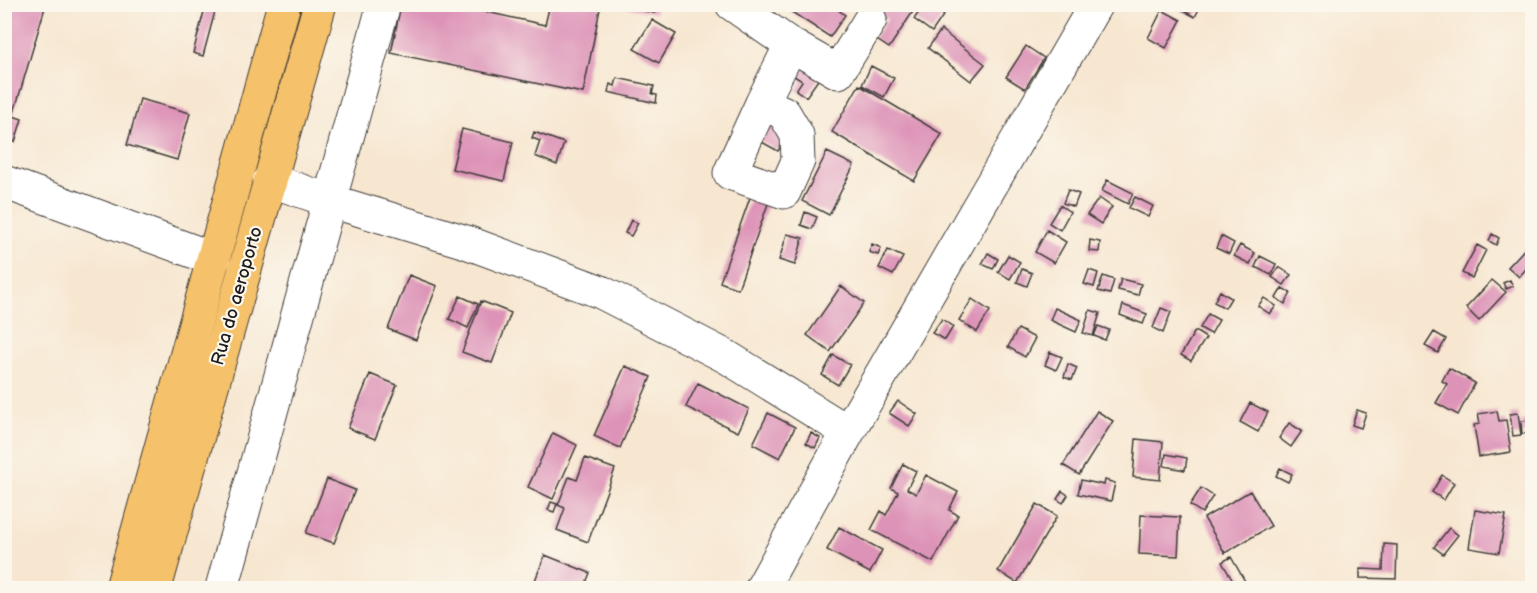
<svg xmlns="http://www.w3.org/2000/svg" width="1537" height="593" viewBox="0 0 1537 593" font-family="'Balsamiq Sans',sans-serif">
<rect width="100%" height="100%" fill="#fbf7ec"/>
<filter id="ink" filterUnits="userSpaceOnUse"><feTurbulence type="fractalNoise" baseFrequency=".0167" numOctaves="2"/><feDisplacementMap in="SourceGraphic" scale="12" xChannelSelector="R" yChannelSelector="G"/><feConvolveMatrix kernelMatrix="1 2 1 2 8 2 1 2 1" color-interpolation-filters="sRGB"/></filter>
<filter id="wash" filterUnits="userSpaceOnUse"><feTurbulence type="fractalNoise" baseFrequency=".008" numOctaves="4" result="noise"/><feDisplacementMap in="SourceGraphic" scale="24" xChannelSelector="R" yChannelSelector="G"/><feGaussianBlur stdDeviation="1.35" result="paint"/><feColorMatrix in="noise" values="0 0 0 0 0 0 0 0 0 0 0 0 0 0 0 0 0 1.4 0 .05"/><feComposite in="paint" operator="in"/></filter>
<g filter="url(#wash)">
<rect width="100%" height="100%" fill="#f7e7d1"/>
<g id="blocks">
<path fill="#dd93b7" d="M4 4H46L13 116 22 119 15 142 7 139 5 144Z
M206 4H217L203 56 193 53Z
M401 4H450L545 25 550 4H601L583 93 391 53Z
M626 4H656L655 13 625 7Z
M794 4H830L845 15 830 37 790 11Z
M901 4H918L889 48 874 38 887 19 873 9 876 5H897L900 6Z
M925 4H951L932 32 914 19Z
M1179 5H1201L1195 17 1177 7Z
M1162 10 1181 20 1166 48 1148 38Z
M652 20 676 34 659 63 634 49Z
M941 30 985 64 971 81 928 48Z
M1026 46 1044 58 1025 89 1006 77Z
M803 55 825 70 806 97 796 90 802 81 791 74Z
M871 66 894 78 884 97 862 85Z
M617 78 654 86 652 94 657 95 656 103 608 92 610 84 615 86Z
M859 85 942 134 914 181 832 132Z
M140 99 190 113 177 160 127 145Z
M771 117 791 128 778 151 758 140Z
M462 129 513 142 504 181 452 169Z
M534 132 564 143 557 165 535 156 540 141 532 138Z
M827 152 854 165 829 215 802 201Z
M1107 180 1133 193 1128 204 1102 191Z
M1068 190 1079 194 1074 207 1063 203Z
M752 192 770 198 738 289 720 282Z
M1135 197 1153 206 1148 217 1129 208Z
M1099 198 1112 207 1101 224 1087 215Z
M1060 205 1070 212 1060 230 1049 223Z
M805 212 817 217 812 229 801 225Z
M631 220 638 223 631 236 625 233Z
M1047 230 1066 242 1054 263 1035 252Z
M787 234 803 238 795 265 779 260Z
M1492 234 1499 238 1496 245 1489 241Z
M1221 236 1234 243 1229 254 1216 248Z
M1090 240 1100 242 1099 252 1089 251Z
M1532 241V262L1519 277 1508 267Z
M872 244 881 248 878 255 869 252Z
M1240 245 1255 253 1250 264 1234 256Z
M1477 245 1486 250 1472 278 1462 273Z
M888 250 903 257 893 275 879 268Z
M988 253 998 259 993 269 982 264Z
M1008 255 1020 262 1010 279 998 272Z
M1260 256 1276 264 1271 275 1255 267Z
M1279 267 1291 275 1284 285 1272 277Z
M1022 269 1032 273 1027 286 1017 282Z
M1089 270 1098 273 1094 287 1084 284Z
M409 275 437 286 416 340 388 329Z
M1103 276 1114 280 1110 294 1098 291Z
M1121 279 1141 284 1138 295 1118 290Z
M1492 280 1506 292 1479 321 1466 308Z
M1510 280 1513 286 1506 289 1503 283Z
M841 286 864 303 830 352 807 335Z
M1282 288 1291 293 1285 304 1276 298Z
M1220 291 1231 298 1225 308 1214 302Z
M460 296 478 304 468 328 449 319Z
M1264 298 1276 306 1270 314 1258 306Z
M972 299 990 311 977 332 959 320Z
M481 301 511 313 492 363 462 352Z
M1123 305 1147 314 1143 324 1120 315Z
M1055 308 1081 320 1076 332 1050 320Z
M1161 308 1171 312 1163 333 1153 328Z
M1090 310 1100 313 1093 336 1083 333Z
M1208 314 1219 320 1211 334 1200 328Z
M942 319 953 327 945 340 932 333Z
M1098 326 1109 330 1105 340 1094 336Z
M1018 329 1035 338 1025 357 1008 347Z
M1195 331 1206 338 1191 361 1181 355Z
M1434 332 1446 339 1438 353 1425 346Z
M1050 352 1062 357 1056 370 1045 365Z
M833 355 850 365 838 385 822 375Z
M1068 364 1077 368 1072 380 1064 377Z
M625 366 651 377 620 448 594 436Z
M1449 368 1475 383 1458 415 1436 403 1447 384 1442 381Z
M370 374 397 385 375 439 348 428Z
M698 383 749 409 738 432 686 407Z
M898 401 917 414 909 426 889 413Z
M1250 403 1268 412 1258 432 1240 422Z
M1357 410 1366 413 1361 428 1352 425Z
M1097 411 1113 421 1079 475 1063 465Z
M1497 411 1499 421 1506 420 1511 452 1479 457 1474 425 1480 424 1478 414Z
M768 413 795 427 780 458 753 444Z
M1518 413 1521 435 1513 436 1510 414Z
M1532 420V432L1522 434 1521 421Z
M1289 423 1302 431 1291 447 1279 438Z
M553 433 577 445 553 499 528 487Z
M811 433 820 438 815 448 806 443Z
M1136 439 1163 442 1160 480 1133 477Z
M1166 454 1187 458 1185 470 1164 466Z
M585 458 615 469 588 542 557 530 565 508 558 505 569 477 577 480Z
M903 464 916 471 907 489 916 494 926 475 958 492 949 510 958 515 933 562 871 530 881 511 886 515 898 492 891 488Z
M1280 468 1292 474 1288 482 1276 476Z
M1442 475 1454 483 1444 500 1432 492Z
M327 479 355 490 334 543 306 533Z
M1081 480 1104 485 1105 480 1115 483 1111 501 1078 494Z
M1201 488 1213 496 1202 513 1190 505Z
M1062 491 1068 495 1063 503 1057 499Z
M1250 491 1271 526 1225 553 1204 518Z
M551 502 557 504 554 512 548 510Z
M1037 504 1057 516 1017 583 998 571Z
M1475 510 1506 515 1499 553 1469 548Z
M1141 515 1180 517 1178 556 1139 554Z
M839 527 882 550 870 573 827 550Z
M1449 528 1458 535 1443 554 1434 547Z
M1384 544 1397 545 1396 579 1360 578V569L1383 570Z
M545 555 590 573 584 588H532Z
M1231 557 1246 583 1237 588 1222 562Z"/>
</g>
</g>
<g filter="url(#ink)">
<use href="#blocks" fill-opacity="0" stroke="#3d3a37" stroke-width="1.5"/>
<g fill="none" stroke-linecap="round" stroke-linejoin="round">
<g stroke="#3d3a37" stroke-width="35">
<path id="minor" d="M732 4 791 45 838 72 870 20
M762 103 784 113 797 135 798 161 784 192 730 173 762 103 791 45
M269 180 331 201 466 242 601 292 727 357 848 432
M4 182 214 259
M222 588 384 4
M762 588 848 432 1096 4"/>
</g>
<g stroke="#3d3a37" stroke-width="35">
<path id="major" d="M122 588 284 4
M155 588 320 4"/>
</g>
<use href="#minor" stroke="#fff" stroke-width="33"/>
<use href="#major" stroke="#f5c16b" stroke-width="33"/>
</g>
</g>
<g text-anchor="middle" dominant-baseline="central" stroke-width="4.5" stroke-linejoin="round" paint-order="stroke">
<g font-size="18" fill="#1c1c1c" stroke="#fbf7ec">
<text transform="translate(237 296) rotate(-74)">Rua do aeroporto</text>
</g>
</g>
<rect width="1537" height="593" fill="none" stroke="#fbf7ec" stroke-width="24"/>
</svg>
